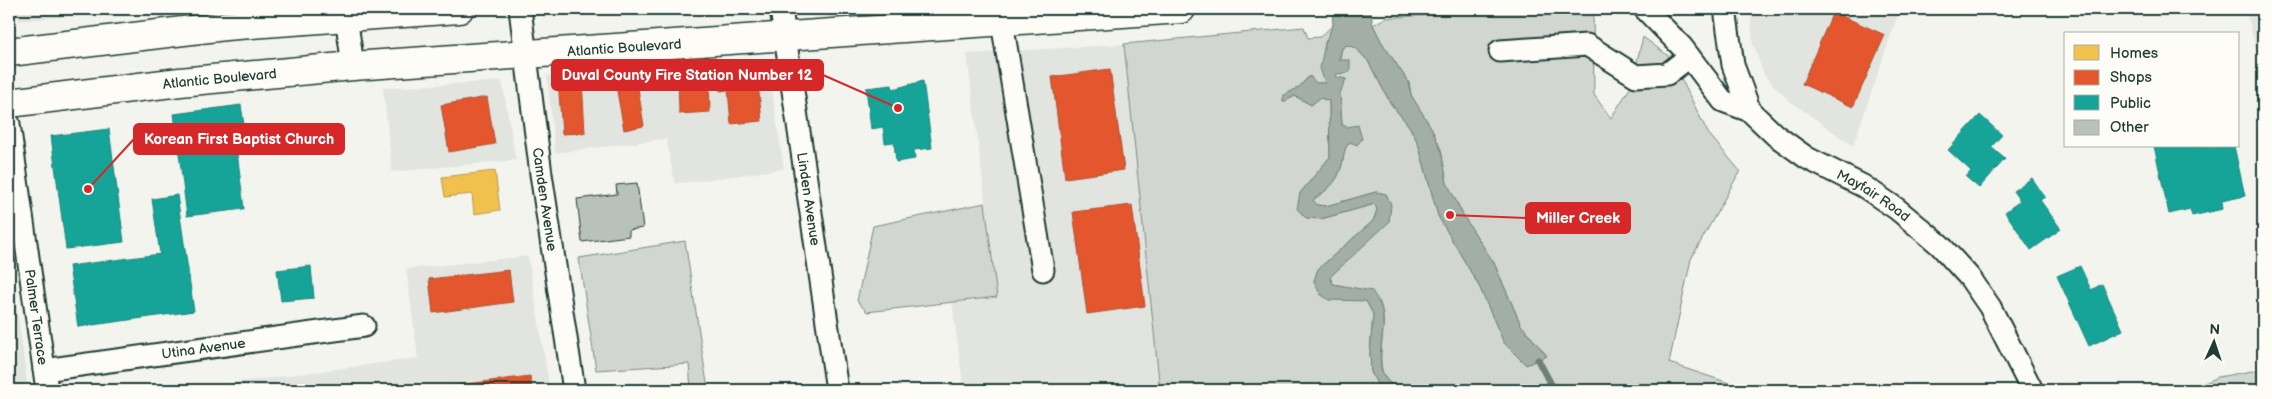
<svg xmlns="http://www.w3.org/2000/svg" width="2272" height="399" viewBox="0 0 2272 399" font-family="'Balsamiq Sans',sans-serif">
<rect width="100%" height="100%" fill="#f4f4ef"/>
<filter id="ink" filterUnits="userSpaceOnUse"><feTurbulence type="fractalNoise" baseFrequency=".02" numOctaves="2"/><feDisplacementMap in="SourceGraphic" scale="10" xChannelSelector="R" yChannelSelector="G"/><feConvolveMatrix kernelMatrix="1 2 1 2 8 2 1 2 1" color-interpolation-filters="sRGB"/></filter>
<g filter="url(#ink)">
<path fill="#e2e5df" d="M16 9H143L18 21Z
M1750 9H1900L1853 146 1787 99 1764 75 1753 44Z
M2246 9H2263V80Z
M1124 44 1160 390H911L963 384 952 302 997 297 967 54Z
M768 63 784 169 675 184 666 139 555 153 547 76Z
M502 81 516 160 392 172 383 88Z
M9 256 22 343 28 390H9Z
M528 256 550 390H178L418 358 406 269Z"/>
<path fill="#d1d6d1" stroke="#788a82" d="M1507 9H1593L1594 95 1611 118 1630 88 1643 37 1671 58 1708 133 1740 171 1691 259 1669 363 1750 390H1438C1425 389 1411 390 1399 387 1369 379 1386 338 1383 317 1383 312 1381 307 1380 302L1346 287 1333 284 1330 277 1391 205 1386 194 1376 192 1326 206 1317 205 1312 200C1327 191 1338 182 1342 164 1345 154 1343 149 1350 142L1347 127 1342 126 1340 92 1346 79 1336 77 1342 48 1346 45 1356 48 1368 61 1391 104 1409 126 1418 143 1438 216 1479 286 1504 343 1547 356 1521 325 1494 263 1464 217 1447 183 1441 150 1432 129 1411 95 1409 83 1381 41 1373 25 1385 18Z
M1333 25 1325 43V83H1316L1309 76 1299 87 1283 96V102L1295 96 1311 105 1320 98 1329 101 1330 157 1300 193 1321 219 1375 204 1377 210 1373 221 1318 269 1314 281 1348 299 1366 301 1373 314 1370 353 1371 372 1380 390H1160L1124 44 1304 27 1308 38 1320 37Z
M985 203 997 297 867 312 857 301 873 226Z
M685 241 708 390H691L689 364 596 370 579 258Z
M2263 369V390H2189L2218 377Z"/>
<path fill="#a3aea7" stroke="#6e8179" d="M1332 9H1370L1373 25 1381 41 1409 83 1411 95 1432 129 1441 150 1447 183 1464 217 1494 263 1521 325 1547 356 1526 365 1504 343 1479 286 1438 216 1418 143 1409 126 1391 104 1368 61 1356 48 1347 45 1342 48 1339 60H1350V72L1337 74 1336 77 1346 79 1340 93 1342 125 1347 127 1358 125 1362 139 1357 145 1350 142C1343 149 1345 154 1342 164 1338 183 1327 190 1313 200L1317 205 1326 206 1376 192 1386 194 1391 205 1389 222 1330 277 1333 284 1372 291C1378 300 1383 308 1383 319 1385 338 1371 372 1392 385 1404 392 1424 388 1438 390H1380L1371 372 1370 353 1373 314 1366 301 1329 300 1320 294 1314 281 1318 269 1373 221 1377 210 1375 204 1321 219 1306 218 1297 209 1300 193 1330 157 1329 101 1320 98 1311 105 1295 96 1283 102V96L1299 87 1310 76 1316 83H1325L1320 68 1325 43 1333 25Z"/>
<path fill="#f2c14e" stroke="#b39946" d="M495 171 500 210 474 214 472 194 445 197 442 177Z"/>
<path fill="#e4572e" stroke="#a94f30" d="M1833 12 1885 35 1853 107 1802 84Z
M756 65 762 121 731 124 728 90 720 91 718 69Z
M1110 69 1124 170 1065 178 1052 77Z
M709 71 710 112 679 114 678 73Z
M582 79 585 133 562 134 558 80Z
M637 82 644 126 624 130 616 86Z
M487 97 495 144 449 152 441 105Z
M1132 205 1145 306 1087 314 1073 212Z
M509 270 513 302 433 313 429 279Z
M530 376 532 390H450V386Z"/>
<path fill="#17a398" stroke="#19847a" d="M923 81 932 148 914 150 915 159 896 162 894 142 885 143 883 127 871 129 866 88 892 85 893 89Z
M241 105 244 125 234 127 244 209 187 216 174 114Z
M1980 115 2002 135 1991 147 2005 159 1979 188 1966 177 1971 171 1948 150Z
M109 129 124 242 66 249 51 136Z
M2154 146H2234L2245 196 2222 201 2223 209 2192 216 2190 209 2169 214Z
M2032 178 2045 197 2040 200 2061 229 2031 250 2005 212 2020 201 2013 191Z
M177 195 194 311 78 327 69 266 160 254 152 199Z
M311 266 314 298 281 301 277 270Z
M2080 266 2091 290 2102 284 2123 330 2089 346 2057 276Z"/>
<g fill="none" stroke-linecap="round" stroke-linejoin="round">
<path stroke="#6e8179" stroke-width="7" d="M1538 360 1554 390"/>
</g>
<path fill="#b9c1bb" stroke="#1f3d34" d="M637 183 643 228 629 230V236L582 242 577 199 617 194 616 185Z"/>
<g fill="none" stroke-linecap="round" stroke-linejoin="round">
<g stroke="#1f3d34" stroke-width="25">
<g id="minor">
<path d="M345 9 353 66"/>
<path id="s1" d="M520 9 541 174 574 390"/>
<path id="s2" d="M781 9 837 390"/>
<path d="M1645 9 1682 47 1723 101 1750 111"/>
<path id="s3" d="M1725 9 1733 65 1750 111 1775 135 1807 158 1863 186 1897 209 1940 245 1970 278 1990 307 2032 390"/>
<path d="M1002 22 1043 270"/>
<path d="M1500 51 1587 45 1636 76 1667 74 1689 57"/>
<path id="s4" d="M9 124 47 390"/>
<path id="s5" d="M44 370 364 326"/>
</g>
</g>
<g stroke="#1f3d34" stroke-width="31">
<g id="major">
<path d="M9 52 225 26 459 9"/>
<path id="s6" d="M9 103 180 82 353 66 1181 9"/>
</g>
</g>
<use href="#minor" stroke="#fdfcf7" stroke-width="21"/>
<use href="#major" stroke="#fdfcf7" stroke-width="28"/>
</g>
</g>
<g text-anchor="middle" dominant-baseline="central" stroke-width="5" stroke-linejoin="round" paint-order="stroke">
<g font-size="14" fill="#1f3d34" stroke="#fdfcf7">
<text stroke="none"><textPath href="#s6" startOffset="618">Atlantic Boulevard</textPath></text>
<text stroke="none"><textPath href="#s6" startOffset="212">Atlantic Boulevard</textPath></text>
<text stroke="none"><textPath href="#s3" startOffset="256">Mayfair Road</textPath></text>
<text stroke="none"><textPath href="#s2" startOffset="192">Linden Avenue</textPath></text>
<text stroke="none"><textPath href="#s1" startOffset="192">Camden Avenue</textPath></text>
<text stroke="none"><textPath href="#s4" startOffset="195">Palmer Terrace</textPath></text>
<text stroke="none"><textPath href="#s5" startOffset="161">Utina Avenue</textPath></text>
</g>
</g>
<path fill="none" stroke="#d62828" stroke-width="2" d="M898 108L823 75M88 189L134 139M1450 215L1526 218"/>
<g fill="#d62828" stroke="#fdfcf7" stroke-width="2">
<circle cx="898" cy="108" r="5"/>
<circle cx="88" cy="189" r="5"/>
<circle cx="1450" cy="215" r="5"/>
</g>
<g fill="#d62828" stroke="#d62828" stroke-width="2">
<rect x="552" y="60" width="271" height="30" rx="5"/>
<rect x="134" y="124" width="210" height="30" rx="5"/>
<rect x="1526" y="203" width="104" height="30" rx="5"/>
</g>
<g font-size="15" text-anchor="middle" font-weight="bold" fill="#fff">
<text x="687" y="80">Duval County Fire Station Number 12</text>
<text x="239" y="144">Korean First Baptist Church</text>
<text x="1578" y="223">Miller Creek</text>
</g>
<rect width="2272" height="399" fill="none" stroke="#fdfcf7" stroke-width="30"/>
<rect x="15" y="15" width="2242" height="369" fill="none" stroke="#1f3d34" stroke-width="2" filter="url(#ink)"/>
<rect x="2064" y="32" width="175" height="115" fill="#fdfcf7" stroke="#a4b0a9"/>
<rect x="2074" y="45" width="25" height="15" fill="#f2c14e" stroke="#a4b0a9"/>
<text x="2110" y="58" font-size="15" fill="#1f3d34">Homes</text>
<rect x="2074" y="70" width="25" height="15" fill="#e4572e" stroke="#a4b0a9"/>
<text x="2110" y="82" font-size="15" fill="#1f3d34">Shops</text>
<rect x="2074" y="95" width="25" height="15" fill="#17a398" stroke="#a4b0a9"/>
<text x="2110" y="108" font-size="15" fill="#1f3d34">Public</text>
<rect x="2074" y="120" width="25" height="15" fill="#b9c1bb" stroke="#a4b0a9"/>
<text x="2110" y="132" font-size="15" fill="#1f3d34">Other</text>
<g transform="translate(2214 342) rotate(3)" stroke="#fdfcf7" stroke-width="4" paint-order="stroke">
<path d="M0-4L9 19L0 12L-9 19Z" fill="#1f3d34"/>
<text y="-8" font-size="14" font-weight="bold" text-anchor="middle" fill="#1f3d34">N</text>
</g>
</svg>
